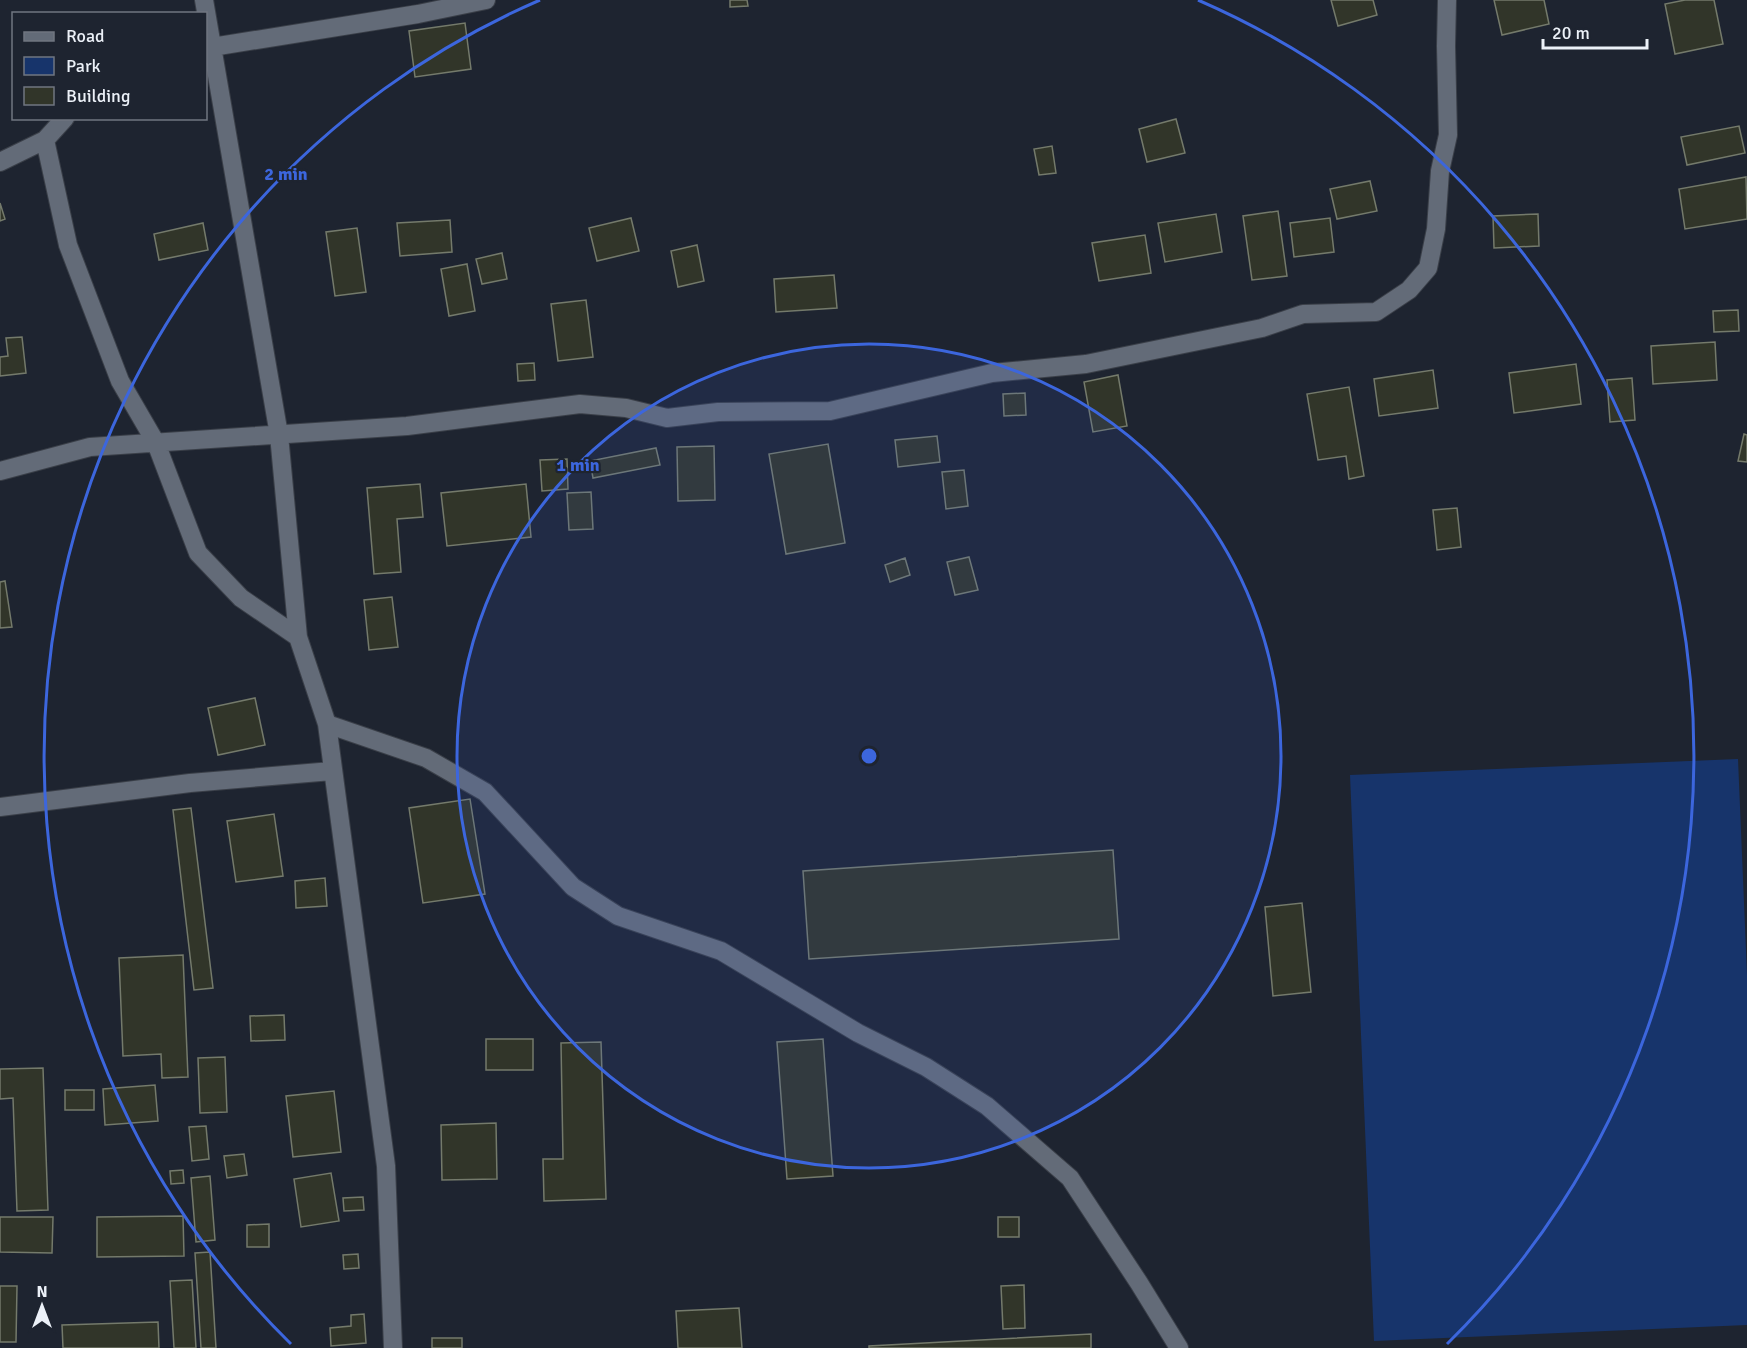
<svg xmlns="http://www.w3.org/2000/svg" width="1747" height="1348" viewBox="0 0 1747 1348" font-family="Signika,sans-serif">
<rect width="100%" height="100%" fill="#1e2430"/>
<path fill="#17346b" d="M1738 759 1747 975V1325L1374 1341 1350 775Z"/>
<path fill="#313529" stroke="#747a6b" stroke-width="1.5" d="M730 0H747L748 6 730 7Z
M1331 0H1373L1377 15 1338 26Z
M1494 0H1544L1549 24 1502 35Z
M1685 0H1714L1723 44 1675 54 1665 4Z
M465 23 471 69 415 77 409 31Z
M1176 119 1185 153 1147 162 1139 129Z
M1739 126 1745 153 1687 165 1681 137Z
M1052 146 1056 173 1039 175 1034 149Z
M1746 177 1747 219 1685 229 1679 189Z
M1370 181 1377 211 1337 219 1330 189Z
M0 203 5 219 0 221Z
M1278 211 1287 276 1252 280 1243 216Z
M1216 214 1222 252 1165 262 1158 223Z
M1538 214 1539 246 1494 248 1493 216Z
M631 218 639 251 597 261 589 228Z
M1330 218 1334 252 1294 257 1290 223Z
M450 220 452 252 400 256 397 223Z
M203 223 208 250 159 260 154 234Z
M357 228 366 292 335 296 326 232Z
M1145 235 1151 273 1099 281 1092 243Z
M697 245 704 281 678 287 671 251Z
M502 253 507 279 482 284 476 259Z
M467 264 475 311 449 316 441 269Z
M834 275 837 308 776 312 774 279Z
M586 300 593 357 558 361 551 304Z
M1738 310 1739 331 1714 332 1713 311Z
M22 337 26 373 0 376V357L8 356 6 338Z
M1715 342 1717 380 1653 384 1651 346Z
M534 363 535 380 518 381 517 364Z
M1576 364 1581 404 1514 413 1509 373Z
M1433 370 1438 408 1379 416 1374 379Z
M1118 375 1127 426 1093 432 1084 382Z
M1632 378 1635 420 1610 422 1607 380Z
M1349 387 1364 476 1349 479 1346 456 1318 460 1307 394Z
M1025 393 1026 415 1004 416 1003 394Z
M1744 434 1747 435V462L1738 461Z
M937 436 940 462 898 467 895 440Z
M828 444 845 543 786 554 769 454Z
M714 446 715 500 678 501 677 447Z
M656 448 660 465 593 478 590 461Z
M567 459 568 489 542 491 540 460Z
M964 470 968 506 946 509 942 472Z
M420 484 423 517 397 519 401 572 374 574 367 488Z
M526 484 531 537 447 546 441 493Z
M591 492 593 529 569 530 567 493Z
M1457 508 1461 547 1437 550 1433 510Z
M969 557 978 590 955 595 947 562Z
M905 558 910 575 890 582 885 565Z
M5 581 12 627 0 628V582Z
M392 597 398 647 369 650 364 600Z
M255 698 265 745 218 755 208 708Z
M470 799 485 894 423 903 409 808Z
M191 808 213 988 194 990 173 810Z
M274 814 283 876 236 882 227 821Z
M1113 850 1119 939 809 959 803 871Z
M325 878 327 906 296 908 295 881Z
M1302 903 1311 992 1273 996 1265 907Z
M183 955 188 1077 162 1078 161 1054 123 1056 119 958Z
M284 1015 285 1040 251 1041 250 1016Z
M486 1039H533V1070H486Z
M823 1039 833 1176 787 1179 777 1042Z
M601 1042 606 1199 544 1201 543 1159H563L561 1043Z
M225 1057 227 1112 200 1113 198 1058Z
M43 1068 48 1210 17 1211 13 1098 0 1099V1069Z
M155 1085 158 1121 105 1125 103 1089Z
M65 1090H94V1110H65Z
M334 1091 341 1152 293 1157 286 1096Z
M496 1123 497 1179 442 1180 441 1125Z
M206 1126 209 1159 192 1161 189 1127Z
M244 1154 247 1175 227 1178 224 1156Z
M183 1170 184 1183 171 1184 170 1171Z
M331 1173 339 1221 301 1227 294 1179Z
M210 1176 215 1240 196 1242 191 1178Z
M363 1197 364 1210 344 1211 343 1198Z
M183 1216 184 1256 97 1257V1217Z
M0 1217H53L52 1253 0 1252Z
M998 1217H1019V1237H998Z
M269 1224V1247H247V1225Z
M210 1252 216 1348H201L195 1253Z
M358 1254 359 1268 344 1269 343 1255Z
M192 1280 196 1348H174L170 1281Z
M1024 1285 1025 1328 1003 1329 1001 1286Z
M0 1286H17L16 1342H0Z
M739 1308 742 1348H678L676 1311Z
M364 1314 366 1343 331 1346 330 1328 351 1326V1315Z
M158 1322 159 1348H63L62 1325Z
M1091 1334V1348H869V1346Z
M432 1338H462V1348H432Z"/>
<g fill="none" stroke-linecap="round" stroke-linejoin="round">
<g stroke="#3a3f48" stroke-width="20">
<path id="street" d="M204 0 279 435 298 637 327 724 386 1166 393 1348
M206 48 418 14 486 0
M45 140 68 245 120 381 156 443 198 553 241 598 298 637
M0 162 45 140 65 118
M0 471 90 447 407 426 580 404 626 408 667 418 718 412 830 411 992 373 1086 364 1262 328 1303 314 1376 312 1409 290 1428 268 1436 229 1440 171 1448 135 1446 46 1447 0
M327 724 426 758 485 792 573 887 618 916 721 951 858 1033 926 1067 987 1106 1070 1178 1139 1283 1179 1348
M0 807 190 783 332 771"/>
</g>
<use href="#street" stroke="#636b78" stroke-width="18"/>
</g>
<circle cx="869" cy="756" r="412" fill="#3c66dd" fill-opacity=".12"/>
<g fill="none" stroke="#3c66dd" stroke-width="3">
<circle cx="869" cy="756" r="412"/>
<path d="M291 1344A824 824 0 0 1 540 0M1198 0A824 824 0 0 1 1447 1344"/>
</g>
<circle cx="869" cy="756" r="9" fill="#3c66dd" stroke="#1e2430" stroke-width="3"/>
<g font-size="18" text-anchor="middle" font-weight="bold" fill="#3c66dd" stroke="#1e2430" stroke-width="4.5" stroke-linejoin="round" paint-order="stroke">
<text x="286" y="180">2 min</text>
<text x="578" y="471">1 min</text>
</g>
<rect x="12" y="12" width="195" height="108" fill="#1e2430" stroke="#707680" stroke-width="1.5"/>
<rect x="24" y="32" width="30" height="9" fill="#636b78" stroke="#707680" stroke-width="1.5"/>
<text x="66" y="42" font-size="18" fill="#ecf1f8">Road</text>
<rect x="24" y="57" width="30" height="18" fill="#17346b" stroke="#707680" stroke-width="1.5"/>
<text x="66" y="72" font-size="18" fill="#ecf1f8">Park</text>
<rect x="24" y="87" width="30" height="18" fill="#313529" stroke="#707680" stroke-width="1.5"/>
<text x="66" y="102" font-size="18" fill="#ecf1f8">Building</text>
<g transform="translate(42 1306)" stroke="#1e2430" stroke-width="4.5" paint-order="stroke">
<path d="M0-4.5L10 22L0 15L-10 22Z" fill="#ecf1f8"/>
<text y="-9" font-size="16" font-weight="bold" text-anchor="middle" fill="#ecf1f8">N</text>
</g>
<path d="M1543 39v9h104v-9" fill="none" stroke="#ecf1f8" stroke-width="3"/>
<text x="1552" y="39" font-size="18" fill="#ecf1f8" stroke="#1e2430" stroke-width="4.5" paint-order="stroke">20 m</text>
</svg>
